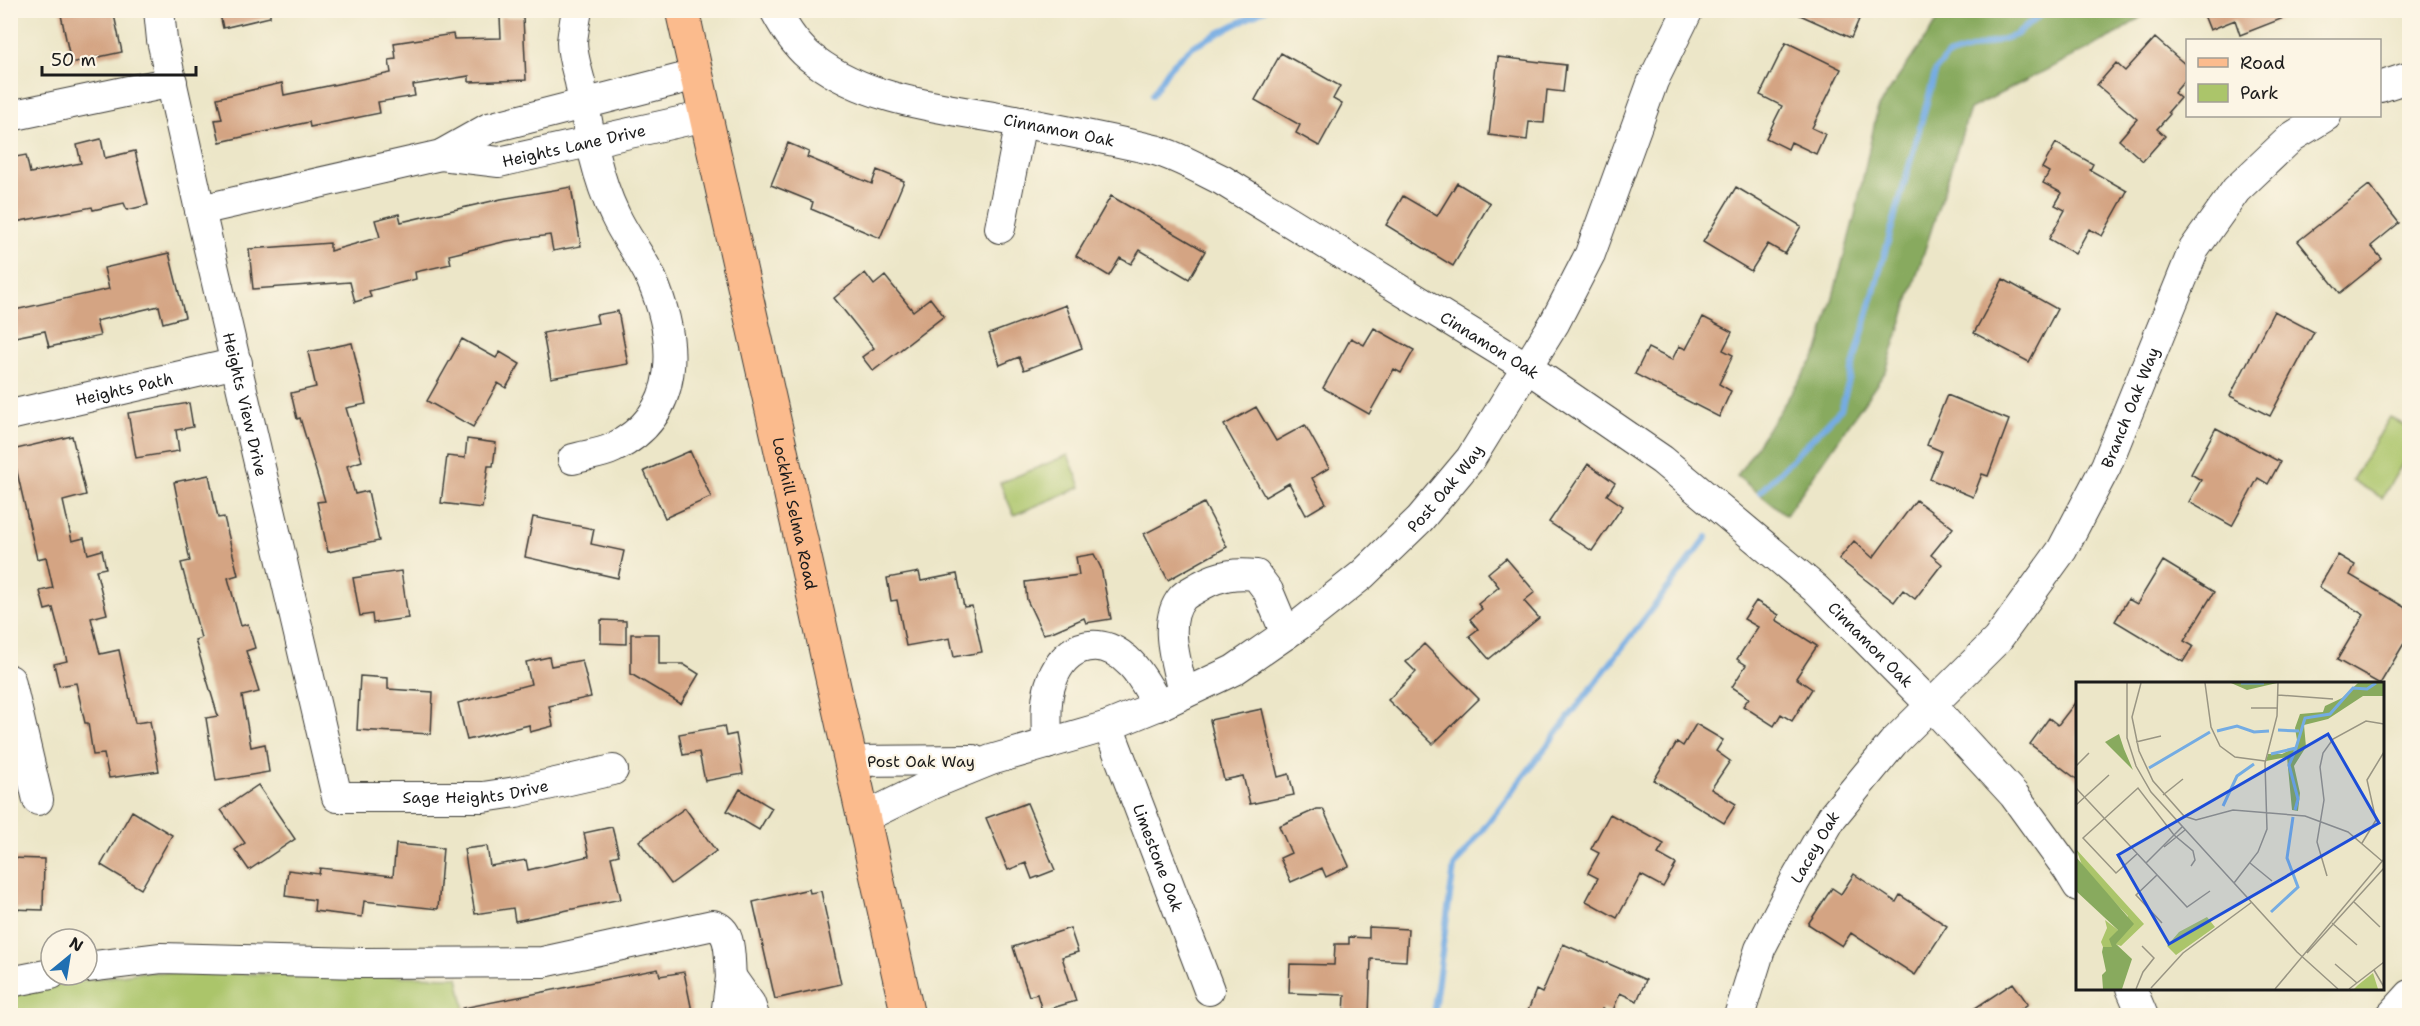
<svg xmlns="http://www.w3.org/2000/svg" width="2420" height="1026" viewBox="0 0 2420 1026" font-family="'Shantell Sans',sans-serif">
<rect width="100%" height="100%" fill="#fcf5e5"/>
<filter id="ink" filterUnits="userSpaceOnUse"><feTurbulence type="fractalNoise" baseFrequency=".0167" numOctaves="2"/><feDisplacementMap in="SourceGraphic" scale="12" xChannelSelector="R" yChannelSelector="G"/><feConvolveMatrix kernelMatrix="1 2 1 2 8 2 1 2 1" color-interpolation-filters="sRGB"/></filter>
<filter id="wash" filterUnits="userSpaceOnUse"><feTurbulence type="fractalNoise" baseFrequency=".008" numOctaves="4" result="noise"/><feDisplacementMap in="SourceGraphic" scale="24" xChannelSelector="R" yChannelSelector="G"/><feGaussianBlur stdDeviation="1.35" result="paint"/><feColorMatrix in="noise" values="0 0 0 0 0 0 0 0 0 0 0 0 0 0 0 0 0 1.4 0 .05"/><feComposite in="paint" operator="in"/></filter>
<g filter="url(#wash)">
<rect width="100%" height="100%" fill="#ece6c8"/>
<path fill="#abc56a" stroke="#647043" stroke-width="1.5" d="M2390 417 2409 428V453L2382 498 2352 480Z
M1068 455 1081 487 1014 515 1000 483Z
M142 972 458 977 466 1015 11 1016 10 993 18 990Z"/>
<path fill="#88aa5e" stroke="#52633d" stroke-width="1.5" d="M1944 11H2150L2113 36 1970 109 1886 371 1786 515 1737 476 1818 352 1855 215 1878 107Z"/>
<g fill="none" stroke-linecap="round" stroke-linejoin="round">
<path stroke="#74ace3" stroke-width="6" d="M1152 95 1170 67 1193 46 1264 10
M1760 492 1841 409 1936 70 1947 56 2016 35 2046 10
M1433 1016 1454 867 1707 537"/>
</g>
<g id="blocks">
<path fill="#d4a483" d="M60 10H113L122 52 71 63Z
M219 10H270V17L223 28Z
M1789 10H1863L1851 38Z
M2202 10H2298L2299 12 2240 35 2235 20 2210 30Z
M500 17H523L526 80 469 82V76L413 85 415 96 378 102 380 113 310 127 309 122 220 142 215 120 222 119 217 98 282 83 284 95 391 73 389 60 396 59 394 43 453 34 454 39 501 38Z
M2155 38 2187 66V78L2174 93 2180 98 2168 112 2170 114 2157 129 2165 136 2143 161 2119 140 2137 119 2097 85 2116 63 2125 71Z
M1786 42 1841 69 1812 128 1825 134 1816 154 1791 142 1788 149 1766 138 1782 106 1760 95Z
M1281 53 1340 86 1333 99 1342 104 1319 146 1296 133 1300 125 1255 100Z
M1498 57 1566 65 1563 92 1547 90 1544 123 1529 122 1527 140 1489 135Z
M101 139 105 158 135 151 148 205 127 210 124 203 93 210 92 207 15 222 10 200V158L26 155 30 173 81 163 77 145Z
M788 143 809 152 807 157 872 184 877 170 904 181 880 238 811 209 813 202 771 185Z
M2056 143 2093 164 2090 170 2127 191 2102 236 2089 229 2075 254 2049 239 2065 210 2055 205 2062 193 2043 183 2049 172 2042 168Z
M1457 183 1490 203 1453 266 1386 225 1403 196 1437 216Z
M2369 185 2399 223 2371 246 2382 259 2340 293 2298 241Z
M571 187 581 246 553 251 550 235 507 241 449 255 451 264 415 272 416 279 369 291 371 297 355 302 350 282 253 289 249 249 330 243V251L380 237 375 220 399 214 401 222 501 199Z
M1736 187 1801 226 1785 254 1768 244 1751 271 1703 242Z
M1111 196 1205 251 1189 279 1140 250 1131 264 1120 258 1109 276 1076 256Z
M169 253 185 317 163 323 159 306 96 321 100 336 49 347 45 331 10 338V311L109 289 104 268Z
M865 273 874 285 885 276 913 311 930 298 944 316 873 371 862 357 874 348 834 298Z
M2003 279 2057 309 2029 362 1974 333Z
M1066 305 1082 348 1024 370 1019 357 1000 365 989 334Z
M618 311 628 364 551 378 543 333 598 323 596 315Z
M2274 311 2314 332 2270 416 2230 396Z
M1703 317 1732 332 1723 350 1733 355 1719 384 1731 391 1719 417 1635 374 1648 348 1672 360 1679 346 1686 349Z
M1374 328 1414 350 1401 373 1394 369 1369 414 1323 388 1351 338 1364 345Z
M462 339 496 358 500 352 520 364 506 388 498 383 473 427 427 401Z
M352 343 366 404 346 408 362 461 347 466 355 494 368 491 379 541 328 552 317 502 325 501 300 418 297 419 291 393 316 387 308 352Z
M1947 395 2009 420 1988 476 1982 474 1973 497 1930 479 1941 451 1927 445Z
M189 403 193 427 176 430 179 451 136 458 128 413Z
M1256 407 1276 441 1305 425 1329 468 1312 478 1326 503 1306 515 1289 483 1265 497 1224 425Z
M2216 428 2280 462 2268 484 2258 478 2232 526 2189 502 2201 480 2191 474Z
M72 436 86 495 63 501 72 541 84 538 88 554 102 550 106 568 96 570 107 614 91 618 100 654 119 650 135 723 150 721 159 771 109 778 104 754 93 755 88 723H85L76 683 59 686 54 664 67 661 53 608 45 610 40 591 53 588 46 557 37 559 12 450Z
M467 439 496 443 493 466H488L482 508 441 503 447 456 465 458Z
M690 451 711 497 665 518 644 471Z
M1588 464 1615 483 1607 495 1623 506 1592 551 1549 522Z
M209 475 218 518 224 517 238 575 228 578 241 626 248 624 255 648 246 651 259 692 242 696 251 747 265 744 269 772 216 781 206 718 218 716 195 640 201 638 181 563 190 561 174 482Z
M1916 500 1953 528 1931 555 1942 564 1915 599 1903 590 1894 602 1839 559 1854 541 1873 558Z
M1204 503 1227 547 1168 580 1144 534Z
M533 517 594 529 591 544 624 551 618 578 525 557Z
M1094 554 1101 568 1111 619 1086 623 1084 618 1052 632 1043 634 1027 600 1025 582 1079 575 1076 557Z
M2338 555 2355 565 2350 575 2409 610V635L2380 684 2337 660 2364 615 2319 587Z
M1506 558 1535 592 1524 601 1539 618 1489 659 1469 636 1478 629 1470 619 1482 609 1478 604 1499 587 1488 573Z
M2163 561 2214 592 2184 641 2193 646 2183 662 2115 621 2128 599 2137 604Z
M401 571 408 618 373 623 372 614 360 616 353 578Z
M919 572 921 581 957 574 964 607 972 606 982 652 954 657 950 638 906 646 897 600 891 601 887 578Z
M1756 601 1779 615 1776 620 1817 646 1796 678 1812 689 1792 721 1781 714 1774 726 1743 706 1749 698 1732 687 1746 665 1737 659 1758 627 1744 619Z
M601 620 626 621V644L601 643Z
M631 634H659V664H683L699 674 681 704 631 674Z
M1424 644 1479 699 1433 744 1388 700 1416 672 1406 662Z
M549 657 551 666 582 660 591 697 549 706 553 726 530 732 529 725 467 740 458 703 531 684 526 662Z
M360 676 388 678V689L433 692 431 734 357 730Z
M2078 699V780L2030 744 2049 718 2058 725Z
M1262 709 1278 777 1289 774 1294 795 1250 804 1243 776 1224 780 1210 720Z
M1696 724 1723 740 1716 751 1730 761 1711 789 1736 804 1724 823 1654 780 1677 742 1683 746Z
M724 726 726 736 736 734 743 774 705 781 699 752 683 755 679 734Z
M258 785 295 839 249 870 235 850 245 843 221 810Z
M740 789 772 808 759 830 727 811Z
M1027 803 1055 870 1032 879 1026 863 1008 870 986 818Z
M685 808 716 851 671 884 639 841Z
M1317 809H1323L1349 866 1326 877 1322 868 1291 882 1280 858 1291 853 1279 826Z
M132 811 172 835 141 889 101 865Z
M1610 814 1664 844 1658 854 1676 864 1663 887 1641 875 1617 918 1586 901 1598 878 1588 873 1599 853 1591 849Z
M612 827 619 855 611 857 621 899 515 921 513 908 475 914 464 849 487 846 490 866 526 860 528 870 589 856 584 833Z
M396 844 443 848 438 909 364 901 362 917 314 911 315 900 285 896 288 870 319 874 320 868 393 876Z
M10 858 44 859 43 910 10 909Z
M1854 874 1896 902 1900 895 1947 926 1915 975 1851 933 1842 946 1808 924 1832 888 1841 894Z
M809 889 810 893 821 891 841 984 775 999 753 902Z
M1369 927 1408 929 1406 961 1371 959 1369 1015 1344 1014 1345 995 1289 993 1290 964 1334 965 1335 944H1349V937L1369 938Z
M1070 928 1078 952 1062 957 1076 1001 1042 1011 1037 994 1029 996 1013 947Z
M1563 944 1646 980 1637 1001 1620 993 1612 1013 1602 1009 1600 1016H1526L1536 990 1542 993Z
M658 969 660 976 684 972 693 1016H464L463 1008Z
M2013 983 2028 1004 2011 1016H1963Z"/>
</g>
</g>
<g filter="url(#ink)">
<use href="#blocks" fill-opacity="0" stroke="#3b3a36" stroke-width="1.5"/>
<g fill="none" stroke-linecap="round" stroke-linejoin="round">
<g stroke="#3b3a36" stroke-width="32">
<g id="minor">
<path id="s1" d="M159 10 162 40 200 210 337 797H483L516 792 613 770"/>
<path id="s2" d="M775 10C785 29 797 48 814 60 867 100 936 107 999 118 1051 128 1104 138 1155 150 1178 156 1201 170 1222 180L1528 368 1662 460 1816 589 1932 706 2014 795 2067 868 2078 886"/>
<path d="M2380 87 2410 77"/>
<path d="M10 116 172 82"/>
<path id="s3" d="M441 155 499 162 706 116"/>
<path d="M200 210 441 155 489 128 696 75"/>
<path d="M1000 228 1021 122"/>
<path id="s4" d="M10 415 237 363"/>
<path d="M573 459C586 455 601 454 613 448 683 414 678 340 651 278 641 256 625 237 615 215 595 174 588 127 580 82 577 70 572 55 572 42 573 32 575 21 577 10"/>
<path d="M10 680 38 800"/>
<path d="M1183 694C1178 666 1161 623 1182 598 1186 593 1196 589 1202 585 1220 575 1235 573 1256 575L1268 591 1286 634"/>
<path id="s5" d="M1108 726 1209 990"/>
<path d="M1047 744C1047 723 1044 700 1052 680 1066 642 1103 634 1131 664 1142 675 1150 692 1159 706"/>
<path d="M850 761 973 760"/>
<path id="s6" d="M863 818 932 784 991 760 1108 726 1162 704 1234 670 1299 625 1362 575 1420 519 1471 458 1555 322 1590 254 1653 81 1688 10"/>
<path d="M87 967 161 958 362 963 543 962 713 925C733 930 729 959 731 977"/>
<path d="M10 982 51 974"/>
<path d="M2131 988 2143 1016"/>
<path d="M726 1016 731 977 750 1004 754 1016"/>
<path id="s7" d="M1739 1016 1760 949 1795 881 1832 817 1893 743 1997 640 2062 550 2106 466 2194 249 2236 190 2292 137 2326 116"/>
<path d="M2391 1016 2410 995"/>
</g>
</g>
<g stroke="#3b3a36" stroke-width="35">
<g id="major">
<path id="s8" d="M682 10 908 1016"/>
</g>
</g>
<use href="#minor" stroke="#fff" stroke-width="30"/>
<use href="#major" stroke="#fbbb8d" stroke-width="33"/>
</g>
</g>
<g text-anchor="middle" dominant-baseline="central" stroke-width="4.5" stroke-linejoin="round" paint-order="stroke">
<g font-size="16" fill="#1c1c1c" stroke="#fcf5e5">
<text stroke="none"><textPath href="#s2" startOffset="321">Cinnamon Oak</textPath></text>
<text stroke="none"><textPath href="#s3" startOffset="135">Heights Lane Drive</textPath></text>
<text stroke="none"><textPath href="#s2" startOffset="807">Cinnamon Oak</textPath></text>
<text stroke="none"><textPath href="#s4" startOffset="117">Heights Path</textPath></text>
<text stroke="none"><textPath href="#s1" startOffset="404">Heights View Drive</textPath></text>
<text stroke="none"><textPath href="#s7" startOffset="732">Branch Oak Way</textPath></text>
<text stroke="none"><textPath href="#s6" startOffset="680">Post Oak Way</textPath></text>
<text stroke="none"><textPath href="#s8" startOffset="516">Lockhill Selma Road</textPath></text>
<text stroke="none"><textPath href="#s2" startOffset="1293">Cinnamon Oak</textPath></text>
<text x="921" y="761">Post Oak Way</text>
<text stroke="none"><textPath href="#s1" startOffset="946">Sage Heights Drive</textPath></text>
<text stroke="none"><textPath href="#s7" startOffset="186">Lacey Oak</textPath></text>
<text stroke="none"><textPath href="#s5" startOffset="141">Limestone Oak</textPath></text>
</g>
</g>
<g transform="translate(2076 682)">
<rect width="308" height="308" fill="#ece6c8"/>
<path d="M0 167 68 242 45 264 39 262 52 234 8 188ZM131 235 139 245 100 273 91 264 103 250ZM29 238 42 248 36 265H27L25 260 31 246ZM297 291 302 307H278L282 303Z" fill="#abc56a"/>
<path d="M155 1H201L171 8ZM282 1H307V14H287L252 37 228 43 230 65 218 84 224 111 222 129 216 128 211 75 190 79 192 72H206L222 64 219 46 224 32 247 30 249 24 266 16ZM43 52 48 67 57 88 29 60ZM0 175 58 242 40 262 56 277 46 307H27L26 293 30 289 26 270 27 265H36L33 257 42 248 0 209Z" fill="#88aa5e"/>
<path fill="none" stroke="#74ace3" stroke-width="3" d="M165 1H188M202 48 223 49M141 49 161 44 178 50 193 49M195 72 220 66 229 36 254 32 277 6 291 7 300 1M73 86 134 50M147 124 161 94 178 82M219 128 222 117 213 83 220 67M195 230 222 205 211 176 217 135"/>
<path fill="none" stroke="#999583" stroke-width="1.5" d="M51 1V56L60 84 75 110 221 270 262 307M65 1 56 35 63 69 77 99 108 134 120 138 157 128 229 134 272 150 306 179M129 1 135 45 144 64 159 75 189 79M202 13 257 17M175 26H202M60 60 85 54M0 84 13 71M0 106 111 225 134 209M87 113 107 97M0 123 33 93M286 161 300 138 291 98 308 70M88 165 109 148M61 172 40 191 7 156 62 106 98 153 117 169 119 178 115 184M70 181 106 145M174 181 196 199M81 193 60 213 86 241M251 194 241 160 248 118 244 85 247 71 257 57 290 39 308 42M158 201 182 170 191 147 189 81 201 34 202 1M278 220 304 245M256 241 281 263M231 271 308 186M259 282 281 301M298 288 308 305M75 306 107 271 176 220M60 307 67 290 78 276 66 264M199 307 308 177M273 307 308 280"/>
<path fill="#1d4ed8" fill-opacity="0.15" stroke="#1d4ed8" stroke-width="3" d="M252 52 303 141 93 262 42 173Z"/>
<rect width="308" height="308" fill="none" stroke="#1c1c1c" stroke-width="3"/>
</g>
<rect width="2420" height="1026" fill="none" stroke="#fcf5e5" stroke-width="36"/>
<rect x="2186" y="39" width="195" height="78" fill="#fcf5e5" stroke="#a29e95" stroke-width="1.5"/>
<rect x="2198" y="58" width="30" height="9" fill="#fbbb8d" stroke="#a29e95" stroke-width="1.5"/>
<text x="2240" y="69" font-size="18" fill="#1c1c1c">Road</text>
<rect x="2198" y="84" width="30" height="18" fill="#abc56a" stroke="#a29e95" stroke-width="1.5"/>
<text x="2240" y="99" font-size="18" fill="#1c1c1c">Park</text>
<g transform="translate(69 957) rotate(30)"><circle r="28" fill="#fcf5e5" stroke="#a29e95" stroke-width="1.5"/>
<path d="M0-4.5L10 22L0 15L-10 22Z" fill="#1f6fb2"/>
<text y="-9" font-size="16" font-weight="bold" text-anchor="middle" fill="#1c1c1c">N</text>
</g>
<path d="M42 66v9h154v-9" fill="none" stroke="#1c1c1c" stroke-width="3"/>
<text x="51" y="66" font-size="18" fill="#1c1c1c" stroke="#fcf5e5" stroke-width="4.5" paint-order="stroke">50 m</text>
</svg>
